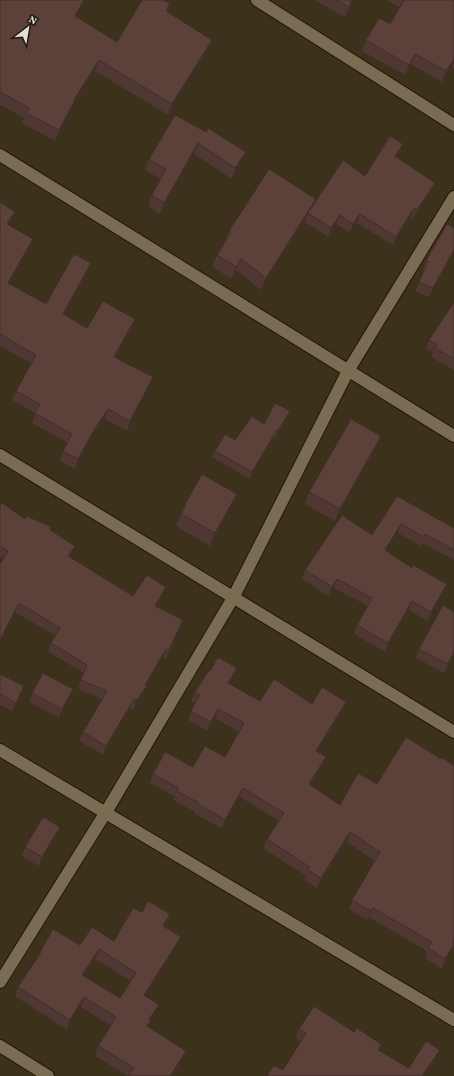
<svg xmlns="http://www.w3.org/2000/svg" width="454" height="1076" viewBox="0 0 454 1076" font-family="'Crimson Pro',serif">
<rect width="100%" height="100%" fill="#3c311a"/>
<g fill="none" stroke-linecap="round" stroke-linejoin="round">
<g stroke="#231903" stroke-width="14">
<path id="street" d="M257 0 454 125
M0 155 454 436
M0 455 454 732
M0 750 454 1020
M0 982 106 812 233 598 348 371 454 197
M0 1046 48 1076"/>
</g>
<use href="#street" stroke="#796c53" stroke-width="12"/>
</g>
<path fill="#4f3833" fill-rule="evenodd" d="M0 0H86L76 17 117 42 170 4 167 12 208 51 168 115 95 71 74 104 71 111 55 141 22 123 24 118 0 105Z
M314 0H355L345 17Z
M386 0H454V68L452 67 442 82 411 64 405 75 362 51 366 40 390 24 399 7Z
M206 132 246 152 242 163 232 179 194 154 160 214 148 206 152 195 160 179 145 170 149 159Z
M403 144 400 153 397 157 432 191 413 219 411 217 393 245 357 223 350 233 336 224 328 237 305 222V221L261 290 236 270 231 279 212 266 217 255 225 241 229 231 316 199 314 204 365 176Z
M0 202 15 212 11 221 9 225 30 249 10 284 46 304 88 273 64 315 87 328 135 319 132 329 116 357 149 387 127 431 105 419 90 442 75 469 60 461 63 451 68 443 32 423 35 413 12 400 16 391 31 363 0 346Z
M454 228V253L429 297 415 291 419 282 424 271 423 270 426 261Z
M454 302V370L431 357 433 352 426 349 429 340Z
M287 418 276 438 274 437 250 479 212 457 215 451 235 440 264 424Z
M381 436 376 448 335 521 305 504 309 492Z
M397 496 454 528V560L422 543 421 546 398 533 386 551 444 593 428 621 409 610 385 652 354 634 357 625 368 606 334 588 328 596 302 579 305 570 372 535Z
M185 504 232 507 210 546 176 526Z
M0 506 50 530 71 555 70 557 133 596 166 587 163 596 157 607 180 629 166 659 163 658 146 686 143 695 133 710 130 708 103 755 79 741 83 732 102 699 78 689 84 673 48 652 51 643 56 636 15 612 3 559 0 557Z
M454 612V655L444 673 416 658 419 649Z
M237 668 233 677 229 684 260 701 312 704 346 702 343 711 318 752 323 766 311 786 340 805 377 784 441 759 454 766V946L451 953 442 969 425 958 427 951 369 917 367 920 349 909 352 900 375 861 347 842 317 888 304 879 306 876 263 848 267 839 279 821 240 797 222 829 195 814V812L173 800 175 797 150 783 153 774 193 767 225 757 239 732 215 718 207 731 188 720 191 711 195 703 191 701 195 692 210 671Z
M0 674 21 695 12 711 0 705Z
M73 689 70 698 59 718 29 702 32 693Z
M60 827 57 836 39 866 22 856 25 847Z
M142 912 167 923 165 926 181 937 177 946 146 997 155 1014 150 1022 148 1027 186 1051 182 1061 173 1076H128L95 1056 98 1046 111 1026 81 1007 67 1030 15 996 18 987 38 957 40 952 80 945 114 941ZM95 959 131 981 120 998 84 976Z
M299 1029 354 1032 381 1044 379 1051 409 1068 436 1060 425 1076H267L283 1070 301 1042 295 1038Z"/>
<path fill="#402e29" d="M84 0H86L71 27 75 16Z
M352 0H355L345 17 349 7Z
M212 40 208 51 168 115 172 104Z
M415 54 411 64 405 75 409 65Z
M454 59V62L452 67 442 82 446 71Z
M99 60 95 71 74 104 71 111 55 141 59 130 74 100Z
M198 143 194 154 160 214 164 203Z
M403 144 400 153 392 165 395 156Z
M246 152 242 163 232 179 235 168Z
M435 183 432 191 413 219 417 210Z
M316 199 312 211 308 213 305 221 261 290 266 278Z
M414 208 411 217 393 245 396 237Z
M15 212 11 221 4 234 7 224Z
M360 214 357 223 350 233 353 224Z
M340 215 336 224 328 237 331 228Z
M33 239 30 249 5 293 8 283Z
M454 250V253L429 297 433 288Z
M241 259 236 270 231 279 236 267Z
M91 263 88 273 59 324 63 314Z
M135 319 132 329 111 366 114 357Z
M153 377 149 387 127 431 130 421Z
M108 409 105 419 90 442 75 469 78 459 93 432Z
M290 411 287 418 276 438 278 431Z
M277 430 274 437 250 479 252 472Z
M381 436 376 448 335 521 340 509Z
M237 494 232 507 210 546 215 533Z
M401 524 398 533 381 559 385 550Z
M75 546 71 555 65 565 68 556Z
M337 579 334 588 328 596 332 587Z
M447 584 444 593 428 621 431 612Z
M166 587 163 596 152 614 155 606Z
M412 601 409 610 385 652 388 643Z
M19 603 15 612 0 642V640Z
M183 620 180 629 166 659 169 650Z
M166 649 163 658 142 692 147 686 143 695 133 710 136 701 145 685Z
M454 652V655L444 673 448 664Z
M237 668 233 677 225 692 228 683Z
M24 686 21 695 12 711 16 703Z
M73 689 70 698 59 718 62 709Z
M134 699 130 708 103 755 106 746Z
M346 702 343 711 313 760 316 751Z
M218 709 215 718 207 731 211 722Z
M326 757 323 766 306 794 309 784Z
M243 788 240 797 222 829 225 820Z
M60 827 57 836 39 866 42 857Z
M350 832 347 842 317 888 321 878Z
M373 908 369 917 367 920 371 911Z
M170 914 167 923 160 935 163 926Z
M181 937 177 946 141 1005 144 995Z
M454 945 451 953 442 969 445 959Z
M99 949 95 959 79 984 82 975Z
M84 997 81 1007 67 1030 70 1020Z
M159 1005 155 1014 150 1022 147 1030 144 1036 149 1019Z
M440 1050 436 1060 425 1076H422Z
M186 1051 182 1061 173 1076H170Z"/>
<path fill="#5c413b" stroke="#402e29" fill-rule="evenodd" d="M0 0H84L75 16 117 42 142 0H164L170 4 166 11 212 40 172 104 99 60 74 100H75L59 130 26 113 29 108 0 92Z
M336 0H352L349 7Z
M404 0H454V59L446 71 415 54 409 65 366 40 379 18 390 24Z
M175 115 206 132 208 128 246 152 235 168 198 143 164 203 152 195 166 169 149 159Z
M390 136 403 144 395 156 435 183 417 210 414 208 396 237 360 214 353 224 340 215 331 228 308 213 343 160 365 176Z
M269 169 316 199 266 278 241 259 236 267 217 255 231 232 229 231Z
M0 202 15 212 7 224 33 239 8 283 46 304 74 254 91 263 63 314 87 328 103 301 135 319 114 357 153 377 130 421 108 409 93 432 78 459 63 451 72 434 35 413 40 404 16 391 36 355 0 334Z
M447 224 454 228V250L433 288 419 282 428 262 426 261Z
M454 302V359L435 348 437 344 429 340Z
M275 403 290 411 278 431 277 430 252 472 215 451 225 434 235 440 252 416 264 424Z
M351 419 381 436 340 509 309 492Z
M202 474 237 494 215 533 181 514 186 505 185 504Z
M397 496 454 528V550L425 534 424 537 401 524 385 550 412 568 413 565 447 584 431 612 412 601 388 643 357 625 372 598 337 579 332 587 305 570 342 515 372 535Z
M2 503 25 519 27 516 51 527 50 530 75 546 68 556 133 596 147 575 166 587 155 606 183 620 169 650 166 649 145 685 147 686 136 701 134 699 106 746 83 732 107 691 81 680 87 665 51 643 60 628 19 603 0 640V564L8 551 0 546V506Z
M443 605 454 612V652L448 664 419 649Z
M218 657 237 668 228 683 260 701 274 679 312 704 322 687 346 702 316 751 326 757 309 784 340 805 358 773 377 784 406 737 441 759 442 757 454 766V940L452 942 454 944V945L445 959 428 948 432 942 373 908 371 911 352 900 380 852 350 832 321 878 308 870 310 867 267 839 284 813 243 788 225 820 198 804 199 803 177 791 178 788 153 774 165 752 193 767 205 746 225 757 244 723 218 709 211 722 191 711 200 695 195 692 209 670 210 671Z
M43 673 73 689 62 709 32 693Z
M0 674 24 686 16 703 0 694Z
M43 817 60 827 42 857 25 847Z
M148 901 170 914 163 926 181 937 144 995 159 1005 149 1019 151 1020 147 1026 186 1051 170 1076H129L134 1068 98 1046 116 1017 84 997 70 1020 18 987 41 952H40L53 929 80 945 92 927 114 941 133 908 142 912ZM99 949 136 973 120 998 82 975Z
M314 1006 354 1032 357 1028 381 1044 378 1050 409 1068 426 1041 440 1050 422 1076H267L274 1065 283 1070 306 1033 299 1029Z"/>
<g transform="translate(28 28) rotate(31)" stroke="#1f1a0f" stroke-width="3" paint-order="stroke">
<path d="M0-3L7 15L0 10L-7 15Z" fill="#e6e0d2"/>
<text y="-6" font-size="11" font-weight="bold" text-anchor="middle" fill="#e6e0d2">N</text>
</g>
</svg>
